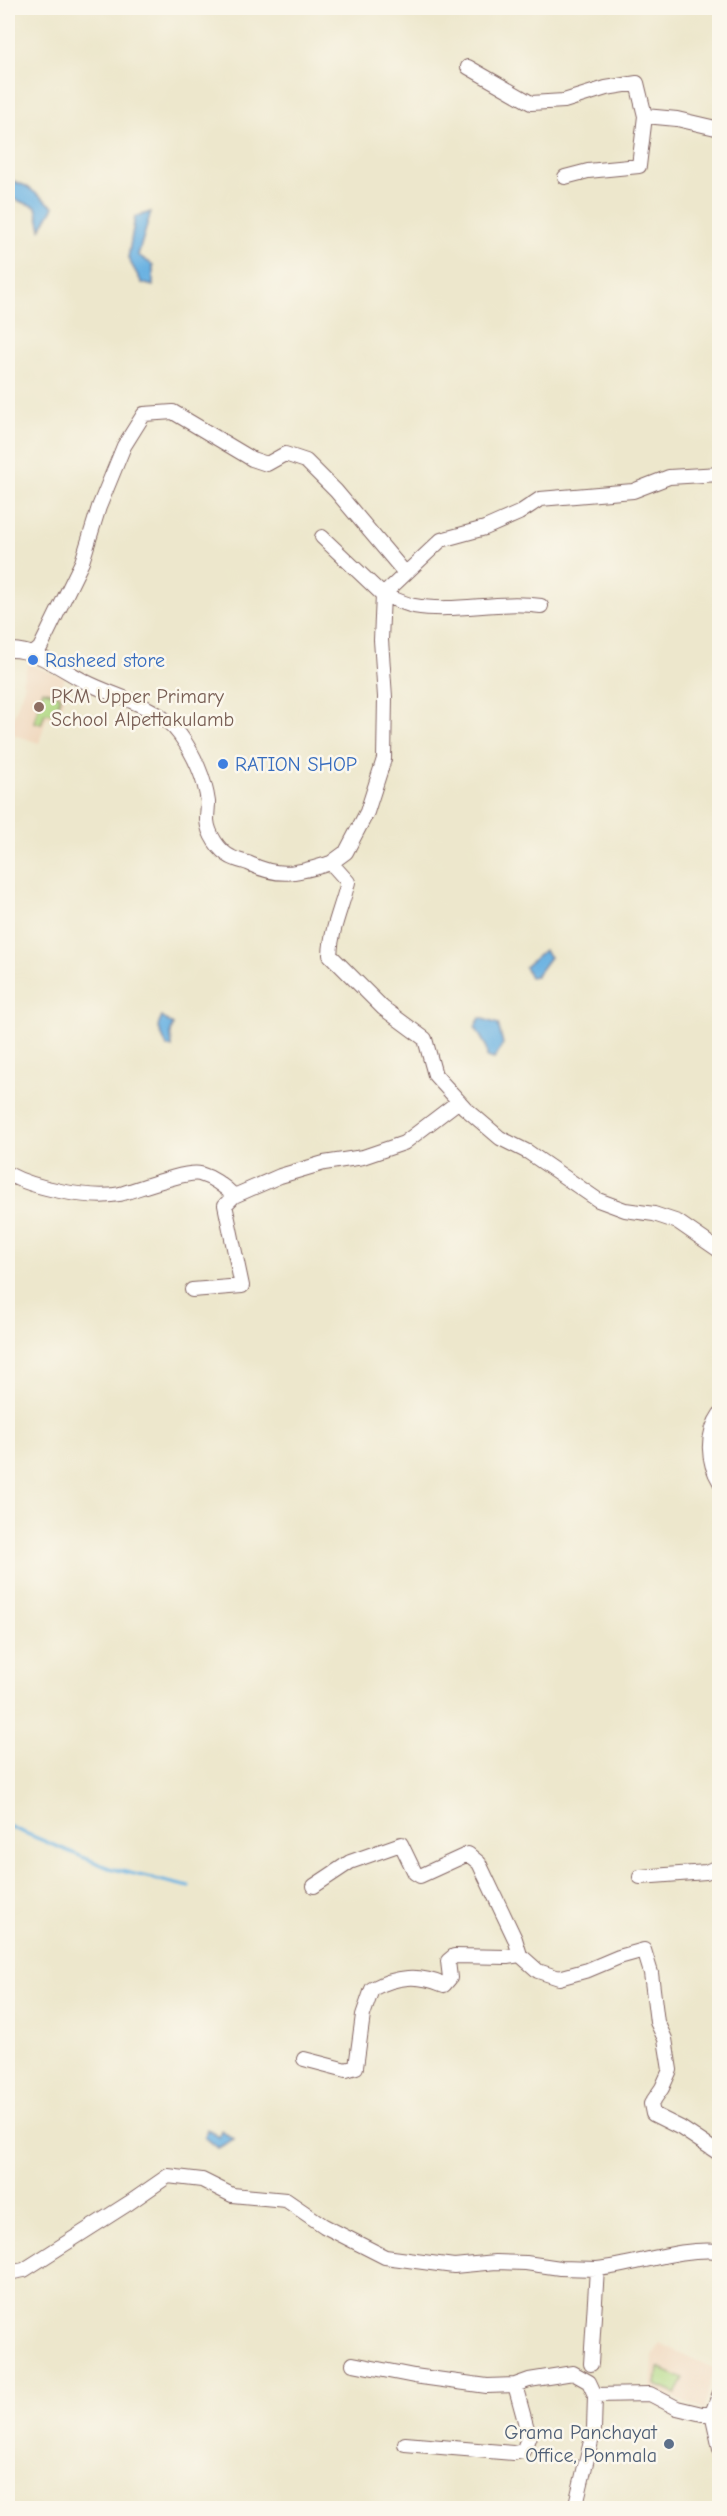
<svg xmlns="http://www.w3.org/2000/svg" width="727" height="2516" viewBox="0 0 727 2516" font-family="'Comic Neue',sans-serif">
<rect width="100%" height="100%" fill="#fbf7ec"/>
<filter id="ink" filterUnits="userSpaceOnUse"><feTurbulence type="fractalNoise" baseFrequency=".0167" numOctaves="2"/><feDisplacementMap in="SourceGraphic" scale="12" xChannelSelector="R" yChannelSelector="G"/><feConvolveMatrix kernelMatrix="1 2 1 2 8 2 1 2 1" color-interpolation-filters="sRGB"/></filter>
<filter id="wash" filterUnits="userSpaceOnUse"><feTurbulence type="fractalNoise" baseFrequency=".008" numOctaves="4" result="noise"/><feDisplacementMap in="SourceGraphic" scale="24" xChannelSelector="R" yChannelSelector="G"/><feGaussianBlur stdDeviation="1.35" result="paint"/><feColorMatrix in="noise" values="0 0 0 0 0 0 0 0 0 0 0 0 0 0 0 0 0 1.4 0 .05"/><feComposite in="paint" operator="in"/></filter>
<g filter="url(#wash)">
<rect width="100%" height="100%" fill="#ede7cc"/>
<path fill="#efd6bb" d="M28 664 65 678 60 692 65 696 57 718 47 717 39 743 8 733 25 684 22 682Z
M660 2343 714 2369 704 2410 651 2388 653 2356Z"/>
<path fill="#b0d883" stroke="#7d7c57" stroke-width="1.5" d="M43 690 61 696 55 714 45 713 41 724 34 722Z
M658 2368 684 2379 676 2394 656 2385Z"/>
<path fill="#6bb2e2" stroke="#5a6886" stroke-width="1.5" d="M8 179 26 186 54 207 41 229 36 207 8 197Z
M151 212 138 255 153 265V286L142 283 128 258 135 217Z
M544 950 550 957 536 976 530 977 525 967Z
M162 1017 173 1025 171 1032 172 1047H167L158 1026Z
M480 1018 498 1024 503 1044 494 1059 487 1057 486 1046 475 1027Z
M207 2129 219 2137 221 2131 234 2139 218 2148 205 2137Z"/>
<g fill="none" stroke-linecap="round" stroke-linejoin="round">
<path stroke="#6bb2e2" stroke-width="3" d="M8 1826 109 1868 189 1887"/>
</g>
</g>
<g filter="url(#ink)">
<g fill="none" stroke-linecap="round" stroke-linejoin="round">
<g stroke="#836563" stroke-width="16">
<path id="minor" d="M468 67 531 103 564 101 606 88 637 83 645 116 677 119 720 129
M565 177 588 171 639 166 645 116
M322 537 383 595 381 640 385 697 384 759 367 812 346 852 331 863
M541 606C498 600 456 613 414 606 404 604 393 598 383 595L441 540 485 528 519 513 540 499 633 491 669 477 720 474
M8 650C35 648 62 670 86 682 117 698 159 705 180 735 194 754 205 779 208 802 208 808 207 814 207 820 208 834 219 851 231 857 236 860 242 861 248 863 281 879 297 873 331 863L348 882C342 907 331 929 330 955L383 1008 425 1039 435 1075 465 1108 500 1138 528 1152 598 1200 625 1210 654 1214 678 1222 720 1251
M33 654 40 648 82 562 99 507 124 446 144 414 173 412 252 459 267 464 285 454 306 461 336 491 405 573
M8 1174C34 1188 90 1200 120 1194 135 1190 187 1170 200 1174 214 1178 224 1186 234 1196L280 1176 324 1163 363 1157 404 1143 459 1101
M192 1290 242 1286 225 1205 234 1196
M720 1414C706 1434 707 1461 720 1482
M640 1877 706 1872 720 1866
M314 1886 350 1862 401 1844 415 1873 420 1876 468 1854 479 1863 515 1939 520 1955 538 1971 559 1978 588 1970 619 1957 644 1950 651 1973 657 2022 665 2039 670 2070 662 2088 651 2104 653 2114 681 2128 720 2154
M304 2059 346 2070 356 2067 363 2015 372 1989C397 1976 418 1974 444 1985L450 1978 448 1961 454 1956 507 1957 520 1955
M597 2269C638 2265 678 2247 720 2251
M8 2273 24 2270 129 2203 168 2176 202 2180 232 2195 286 2200 324 2226 385 2257 454 2266 496 2262 526 2263 560 2268 597 2269 591 2364
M353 2364 414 2376 487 2386 515 2385 529 2380 573 2373 589 2382 595 2395 594 2429 575 2508
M720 2393 712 2413 720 2449
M595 2395 650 2394 677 2408 702 2414H720
M405 2444 513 2453 523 2451 529 2436 515 2385"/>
</g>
<use href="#minor" stroke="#fff" stroke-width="14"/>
</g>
</g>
<g fill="#3f7fe0" stroke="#fbf7ec" stroke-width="2">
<circle cx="33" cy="660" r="6"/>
<circle cx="223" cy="764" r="6"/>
</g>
<circle fill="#8d6e63" stroke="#fbf7ec" stroke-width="2" cx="39" cy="707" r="6"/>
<circle fill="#5c6f8a" stroke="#fbf7ec" stroke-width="2" cx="669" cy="2444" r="6"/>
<g text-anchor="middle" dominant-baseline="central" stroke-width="5" stroke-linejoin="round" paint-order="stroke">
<g font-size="20" fill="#366cbe" stroke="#fbf7ec" text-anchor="start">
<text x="45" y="660">Rasheed store</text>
<text x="235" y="764">RATION SHOP</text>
</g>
<g font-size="20" fill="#785e54" stroke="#fbf7ec" text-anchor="start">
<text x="51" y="696">PKM Upper Primary<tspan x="51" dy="23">School Alpettakulamb</tspan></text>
</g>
<g font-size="20" fill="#4e5e75" stroke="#fbf7ec" text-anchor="end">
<text x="657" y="2432">Grama Panchayat<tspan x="657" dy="23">Office, Ponmala</tspan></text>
</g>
</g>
<rect width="727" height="2516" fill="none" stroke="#fbf7ec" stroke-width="30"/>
</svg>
